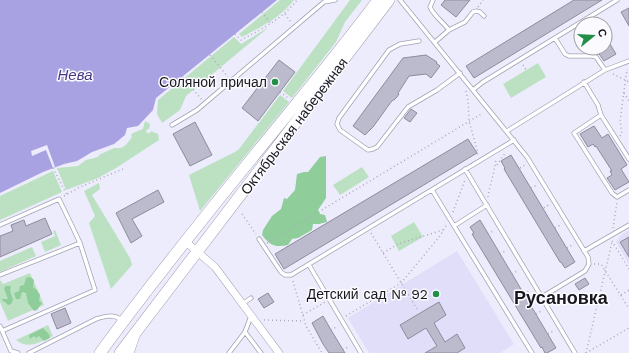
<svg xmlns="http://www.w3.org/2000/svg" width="629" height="353" viewBox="0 0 629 353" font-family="'Work Sans',sans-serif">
<rect width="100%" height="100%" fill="#edecfc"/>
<path fill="#e0def9" d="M629 230V264L616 242 620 236Z
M457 251 514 344 500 353H369L348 318Z"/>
<path fill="#bbe1c2" d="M280 0H294C280 18 261 27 242 37L239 34Z
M350 0H362L345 22 336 42 292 98 283 91Z
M269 27 186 96 180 110 162 123 157 114 158 100 234 37 241 44Z
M538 63 546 77 511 98 503 84Z
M280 95 289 102 200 211 189 175 235 152 239 149Z
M145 121 150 124 149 129 146 130 147 133H150L151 131 158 134 159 140 116 168 98 178 66 190 57 168 78 166 86 160 98 157 99 155 114 148H121L126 145 132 137 131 135 133 133 143 129Z
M362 167 369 177 340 195 333 185Z
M53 171 62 192 0 220V196Z
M99 183 100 189 92 195 130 258 132 265 111 289 89 223 95 216 84 191Z
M414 222 423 237 399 251 391 236Z
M55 230 61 245 45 252 41 242 55 236 53 231Z
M32 247 36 256 0 272V261Z
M30 273 44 305 8 321 0 302V280L3 284Z
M48 325 53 336C40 342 29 350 16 340Z"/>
<path fill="#8fcd9b" d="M326 156V198L318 210 320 214 325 215 327 222 319 224H313L312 230 298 238 292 239 288 245C274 248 270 245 262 235L263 230 272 216 281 209 284 198 287 199 295 190 297 174 304 172H308L320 157Z
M30 277 34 280 33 287 37 290 40 295 39 301 42 303 37 310 34 311 28 303 26 293 22 292 20 299H16L14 293 19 291 20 286 24 285 26 278Z
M6 286H11L10 290 13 300 11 304 8 305 5 302 3 301 2 299H8L4 288Z
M43 328 49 334 50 338 44 341 39 336 36 338 34 336 30 339 29 335Z"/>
<path fill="#a8a1e2" d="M0 0H277L156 98 153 110 138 126 127 128 125 135 114 144 92 152 77 161 64 164 43 172 0 193Z"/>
<path fill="#edecfc" d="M47 145 55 167 53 168 46 150 32 156 31 151Z"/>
<path fill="#bcbacd" stroke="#8d8c9d" d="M445 0H470L456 17 441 5Z
M574 0H602L474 78 466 66Z
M629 8V26L621 12Z
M605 36 616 54 604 61 595 48H605Z
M426 55 437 62 436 63 440 66 431 78 426 74 409 76 400 90 398 93 399 94 397 97 394 100H393L391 102 373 127 365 135 353 126 403 58Z
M279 60 295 72 258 121 242 108Z
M411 109 417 113 410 122 404 118Z
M195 122 212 155 190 166 173 134Z
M594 126 602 138 608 134 627 165 621 169 629 182 615 190 607 178 612 175 610 171H612L596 146 595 147 593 144 588 147 580 134Z
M468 139 477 153 284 269 275 254Z
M511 155 575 262 565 268 561 262H560L504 169 505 168 501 161Z
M158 190 164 202 132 219 142 236 131 243 116 213Z
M45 218 52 234 0 257V236L13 231 11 225 24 220 26 226Z
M480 220 556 348 547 353H545L542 347 541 348 472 234 474 233 470 227Z
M629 237V257L620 242Z
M585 278 589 284 579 290 575 284Z
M268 293 274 302 264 308 258 299Z
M439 302 446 315 434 323 445 342 457 334 465 348 457 353H425L437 346 426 328 408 339 400 325Z
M65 308 71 323 57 329 51 314Z
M323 316 331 330 345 353H329L323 344 312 323Z"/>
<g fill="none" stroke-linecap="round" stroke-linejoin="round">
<g stroke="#a3a2b5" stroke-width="5">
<path id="service" d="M400 0 527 157 588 257 589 264 585 271 542 297
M433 0 430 7C434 16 443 22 449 30
M555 38 565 54 569 56H592L596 57 605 70
M419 41 400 44 389 50 339 118 337 124 340 130 368 150 373 149 377 147 408 107 437 90 460 73
M435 42 449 30 465 22 473 12 476 11 480 12 484 16
M584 82 598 105 601 115 629 159
M473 90 483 82 617 0
M601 115 574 133 612 193 617 197 629 190
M172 125 197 110 324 2 335 0
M507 131 605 70 629 61
M465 169 575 353
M432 190 532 353
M0 225 59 199 73 228 80 243 95 290 2 331
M454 226 487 205
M259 239 281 272 285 275H291L514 140
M584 251 629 225
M309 265 361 353
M0 275 80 243
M242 304 251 298
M0 326 11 351 18 353
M245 332 261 353
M29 353 96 319C106 316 113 314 122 320
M229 353 245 332 251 316"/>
</g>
<g stroke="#a3a2b5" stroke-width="8">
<path id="minor" d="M186 242 215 267 279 353
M130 353 136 336"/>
</g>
<g stroke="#a3a2b5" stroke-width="12">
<path id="primary" d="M100 353C149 286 201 221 253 157 295 105 338 54 378 0
M120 353 389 0"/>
</g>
<path stroke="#abaab7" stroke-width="1.5" stroke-dasharray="1 3" stroke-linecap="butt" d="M478 7 483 0
M262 12 271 24
M285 14 291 22
M235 34 241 40C262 29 282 19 297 0
M210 55 228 77
M523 65 526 70
M613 74 629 82
M183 77 202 100
M466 91 468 101 469 121 478 153 476 156
M280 92 288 98
M624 93 629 101
M620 136 622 133 620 121 627 69
M497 165 506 152
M53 168 67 195
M520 168 525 165
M531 188 537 185
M64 196 78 188 123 169
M488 197C490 184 495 171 496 158
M544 208 550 204
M453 212 465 180
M242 214 256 234
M555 228 562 224
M613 228 617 202
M371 233 417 309
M488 234 495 230
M612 241 629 269
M267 243 483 113
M567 248 574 244
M383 253 398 244 443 230
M500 254 507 250
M594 264H601L629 309
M512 274 519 270
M293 281 306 326 322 353
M524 294 531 290
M621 295 629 290
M536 314 543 310
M303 315 325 302
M346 316 401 283 440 236 447 224
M264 320 304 321
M331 330 338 326
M548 334 555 330
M343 350 350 346
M586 353 612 242
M586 353 629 328"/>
<use href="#service" stroke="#fff" stroke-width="3.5"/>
<use href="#minor" stroke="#fff" stroke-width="7"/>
<use href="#primary" stroke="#fff" stroke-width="11"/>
</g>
<g fill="#218f47" stroke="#fbfbff" stroke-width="1.5">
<circle cx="275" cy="82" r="4"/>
<circle cx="436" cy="294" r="4"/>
</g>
<g text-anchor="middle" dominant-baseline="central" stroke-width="3" stroke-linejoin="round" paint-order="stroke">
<g font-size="14" fill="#17171d" stroke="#fbfbff" text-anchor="end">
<text x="267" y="82">Соляной причал</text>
<text x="428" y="294">Детский сад № 92</text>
</g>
<g font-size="14" fill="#17171d" stroke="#fbfbff">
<text transform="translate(294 126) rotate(-53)">Октябрьская набережная</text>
</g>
<g font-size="15" font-style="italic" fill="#483886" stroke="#fbfbff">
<text x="75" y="75">Нева</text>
</g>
<g font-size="18" font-weight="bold" fill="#17171d" stroke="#fbfbff">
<text x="561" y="297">Русановка</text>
</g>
</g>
<g transform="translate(593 36) rotate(72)"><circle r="19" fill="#fbfbff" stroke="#a0a0a5"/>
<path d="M0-3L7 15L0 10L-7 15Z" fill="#218f47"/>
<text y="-6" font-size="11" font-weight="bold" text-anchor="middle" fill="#17171d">С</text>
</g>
</svg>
